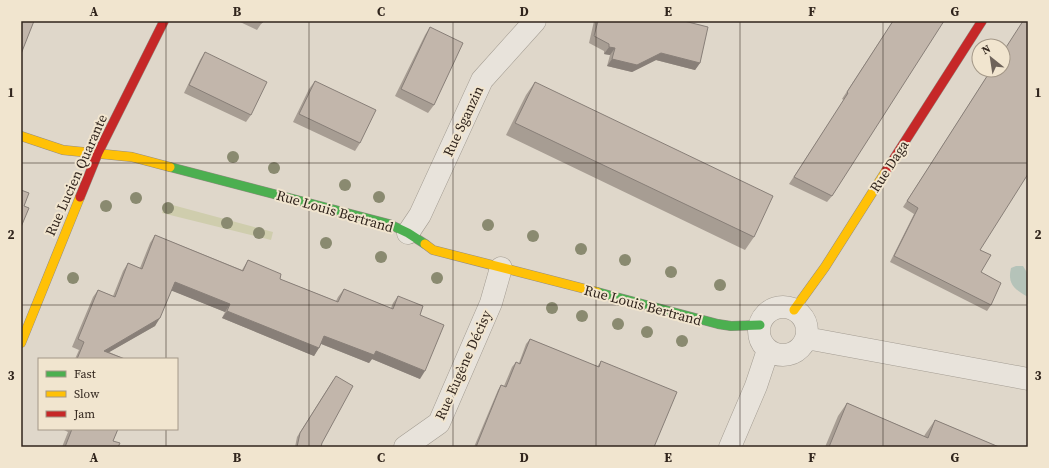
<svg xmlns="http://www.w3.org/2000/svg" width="1049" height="468" viewBox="0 0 1049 468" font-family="'Source Serif 4',serif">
<rect width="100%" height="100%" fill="#dfd7ca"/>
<path fill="#cfcdad" d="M165 203 273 232 271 240 162 213Z"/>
<path fill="#b5c3b9" d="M1016 266H1023L1028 274V297C1015 290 1007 284 1011 268Z"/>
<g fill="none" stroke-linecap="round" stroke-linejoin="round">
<g stroke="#a49d93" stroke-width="23">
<path id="street" d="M408 233 420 215 482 80 535 21
M759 331a24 24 0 1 1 48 0a24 24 0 1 1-48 0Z
M806 338 1028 379
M405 447 439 423 491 303 501 268
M730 447 756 386 768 350"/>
</g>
<g stroke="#948c83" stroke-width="10">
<path id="fast" d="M170 167 389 224 408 233 425 244
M597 292 718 324 731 326 760 325"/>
</g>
<g stroke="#948c83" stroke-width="10">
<path id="slow" d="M21 136 63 150 132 157 170 167
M425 244 433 250 597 292
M794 310 825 267 886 171
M21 343 80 197"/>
</g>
<g stroke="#948c83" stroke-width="10">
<path id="jam" d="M886 171 982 21
M80 197 98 153 164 21"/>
</g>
<use href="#street" stroke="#e8e3db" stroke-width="22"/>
<use href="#fast" stroke="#4caf50" stroke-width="9"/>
<use href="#slow" stroke="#ffc107" stroke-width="9"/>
<use href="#jam" stroke="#c62828" stroke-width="9"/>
</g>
<g fill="#8a8a70">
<circle cx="233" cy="157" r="6"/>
<circle cx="274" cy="168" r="6"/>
<circle cx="345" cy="185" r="6"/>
<circle cx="379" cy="197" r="6"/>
<circle cx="136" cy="198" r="6"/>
<circle cx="106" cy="206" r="6"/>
<circle cx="168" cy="208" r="6"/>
<circle cx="227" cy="223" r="6"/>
<circle cx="488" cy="225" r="6"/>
<circle cx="259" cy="233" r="6"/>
<circle cx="533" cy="236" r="6"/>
<circle cx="326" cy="243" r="6"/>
<circle cx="581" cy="249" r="6"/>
<circle cx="381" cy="257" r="6"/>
<circle cx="625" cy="260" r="6"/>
<circle cx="671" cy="272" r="6"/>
<circle cx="73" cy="278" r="6"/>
<circle cx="437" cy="278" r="6"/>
<circle cx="720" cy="285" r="6"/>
<circle cx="552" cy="308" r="6"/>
<circle cx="582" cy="316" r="6"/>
<circle cx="618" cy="324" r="6"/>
<circle cx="647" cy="332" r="6"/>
<circle cx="682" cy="341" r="6"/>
</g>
<path fill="#a79d93" d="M238 21H263L257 30Z
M594 21H684L700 63 695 70 656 60 632 72 607 66 610 55 604 54V51L589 43Z
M893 21 832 196 827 202 789 184 844 100 842 99Z
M430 27 434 105 428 113 395 96 425 35Z
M205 52 251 115 246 122 184 93 200 60Z
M991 70 980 250 981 272 991 305 987 311 890 262 914 214 903 207Z
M315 81 360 143 355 151 293 122 309 89Z
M535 82 754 237 745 250 506 135 526 95Z
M155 235 242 270 248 260 280 279 336 301 338 297 344 289 391 308 393 303 398 296 420 315V379L372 359 369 363 321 344 314 356 222 318 225 312 171 290 155 326 109 352 125 359H75L79 350 72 347 93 297 98 290 113 296 123 271 128 263 140 268 150 243Z
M530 339 597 367 601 361 654 447H474L498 390 501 385 504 386 512 367 516 362 519 363 526 344Z
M333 380 321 447H295L297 437Z
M847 403 924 436 926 433 935 420 999 447H825L838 416Z
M62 429H118L113 441 118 447H62L68 432Z"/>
<path fill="#887f78" d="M609 47 615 48 610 55 604 54Z
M661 53 700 63 695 70 656 60 632 72 607 66 612 59Z
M175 282 230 304 225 312 170 290Z
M227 311 319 348 314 356 222 318Z
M160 318 155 326 99 358 104 351Z
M324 336 376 351 425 371 420 379 372 359 369 363 319 343Z"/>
<path fill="#c2b6ab" stroke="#887f78" d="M21 21H34L21 54Z
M257 21H263L262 23Z
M598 21H684L708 27 700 63 661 53 637 65 612 59 615 48 609 47V44L594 36Z
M893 21H944L832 196 794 177 848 93 847 92Z
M1023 21H1028V174L980 250 991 255 981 272 1001 283 991 305 894 256 918 208 907 201 991 70H1003V52Z
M430 27 463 43 434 105 401 89Z
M205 52 267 82 251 115 189 85Z
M315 81 376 110 360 143 299 114Z
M535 82 773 196 754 237 515 123Z
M21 190 29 193 24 206 29 208 21 227Z
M155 235 243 271 248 260 281 274 280 279 338 302 344 289 393 309 398 296 423 306 420 315 444 325 425 371 376 351 374 355 324 336 319 348 227 311 230 304 175 282 160 318 104 351 125 359H77L84 342 78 339 98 290 115 297 128 263 142 269Z
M530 339 599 367 601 361 677 392 654 447H476L501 385 506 387 516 362 520 364Z
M336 376 353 386 322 443 321 447H297L300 433Z
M847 403 928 438 935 420 999 447H829Z
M72 429H118L113 441 120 443 118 447H65Z"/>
<path fill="none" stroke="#31251d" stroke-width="1" stroke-opacity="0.55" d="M166 21V359M309 21V447M453 21V447M596 21V447M740 21V447M883 21V447M21 163H1028M21 305H1028M166 429V447"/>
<g text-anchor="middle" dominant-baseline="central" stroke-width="4" stroke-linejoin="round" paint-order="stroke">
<g font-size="14" fill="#31251d" stroke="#f1e5cf">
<text transform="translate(463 121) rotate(-65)">Rue Sganzin</text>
<text transform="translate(889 166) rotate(-57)">Rue Daga</text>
<text transform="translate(76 175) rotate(-66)">Rue Lucien Quarante</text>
<text transform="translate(335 211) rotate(16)">Rue Louis Bertrand</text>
<text transform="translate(643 305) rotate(15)">Rue Louis Bertrand</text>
<text transform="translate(463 365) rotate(-66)">Rue Eugène Décisy</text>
</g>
</g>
<rect width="1049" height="468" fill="none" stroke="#f1e5cf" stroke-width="44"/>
<rect x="38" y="358" width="140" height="72" fill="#f1e5cf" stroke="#a49888"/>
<rect x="46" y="371" width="20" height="6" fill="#4caf50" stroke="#a49888"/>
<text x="74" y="378" font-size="12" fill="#31251d">Fast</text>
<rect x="46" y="391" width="20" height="6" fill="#ffc107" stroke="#a49888"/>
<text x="74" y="398" font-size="12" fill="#31251d">Slow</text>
<rect x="46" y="411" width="20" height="6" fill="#c62828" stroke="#a49888"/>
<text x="74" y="418" font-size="12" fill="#31251d">Jam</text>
<g transform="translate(991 58) rotate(330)"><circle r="19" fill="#f1e5cf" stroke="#a49888"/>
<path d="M0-3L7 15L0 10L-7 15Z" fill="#6e635a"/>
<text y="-6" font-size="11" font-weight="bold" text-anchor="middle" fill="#31251d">N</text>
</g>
<rect x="22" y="22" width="1005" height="424" fill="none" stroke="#31251d" stroke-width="1.5"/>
<g font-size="13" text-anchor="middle" font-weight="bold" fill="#31251d">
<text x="94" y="16">A</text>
<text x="237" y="16">B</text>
<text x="381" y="16">C</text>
<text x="524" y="16">D</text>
<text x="668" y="16">E</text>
<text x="812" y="16">F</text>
<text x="955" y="16">G</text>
<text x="11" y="97">1</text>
<text x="1038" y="97">1</text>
<text x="11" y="239">2</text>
<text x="1038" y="239">2</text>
<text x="11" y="380">3</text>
<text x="1038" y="380">3</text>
<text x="94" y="462">A</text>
<text x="237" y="462">B</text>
<text x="381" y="462">C</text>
<text x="524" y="462">D</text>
<text x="668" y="462">E</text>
<text x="812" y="462">F</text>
<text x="955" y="462">G</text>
</g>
</svg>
